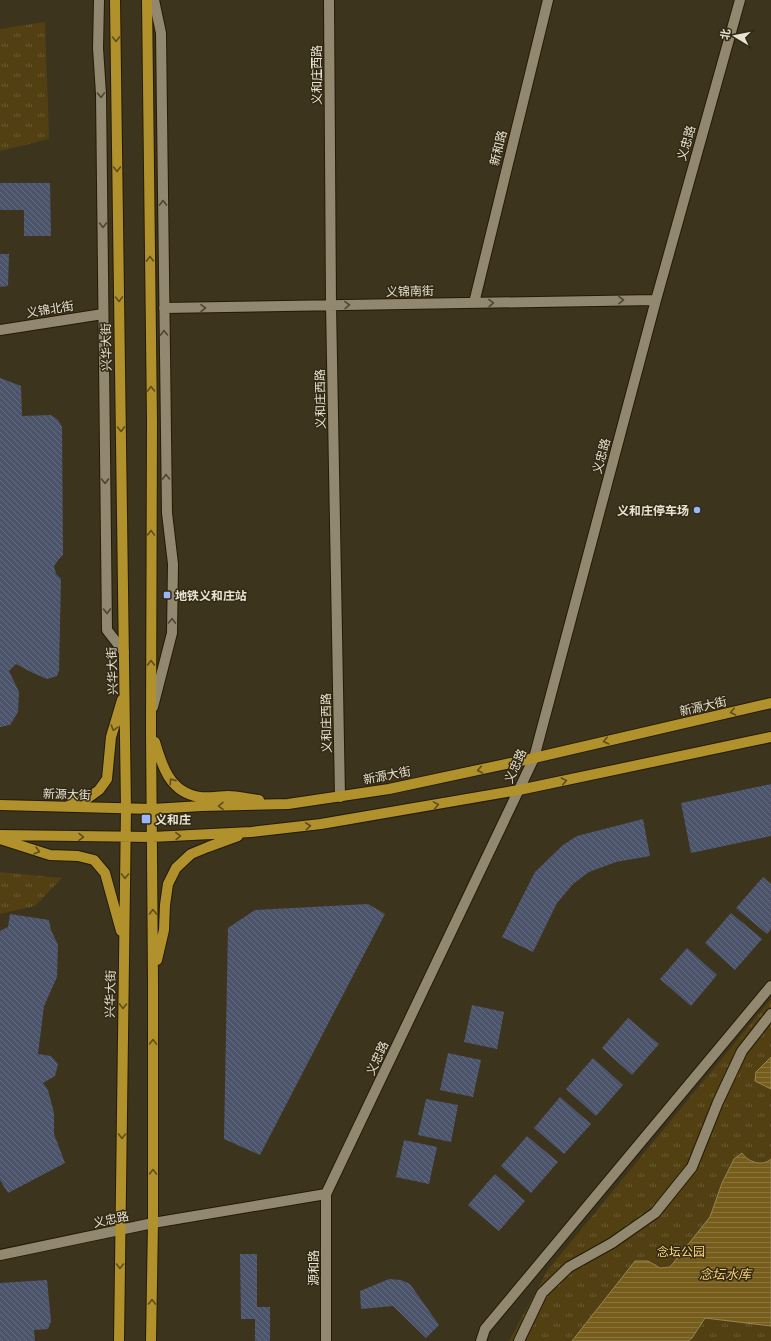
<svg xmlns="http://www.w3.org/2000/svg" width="771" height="1341" viewBox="0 0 771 1341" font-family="'Golos Text','Noto Sans SC',sans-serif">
<defs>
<pattern id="grass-tufts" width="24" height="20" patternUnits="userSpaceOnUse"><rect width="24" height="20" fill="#524012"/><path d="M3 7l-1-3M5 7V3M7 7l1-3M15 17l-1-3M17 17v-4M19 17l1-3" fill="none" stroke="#6b5b34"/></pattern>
<pattern id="water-rules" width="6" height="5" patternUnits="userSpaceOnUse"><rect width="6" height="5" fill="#765d1c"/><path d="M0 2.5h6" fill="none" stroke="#8a743c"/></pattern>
<pattern id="building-back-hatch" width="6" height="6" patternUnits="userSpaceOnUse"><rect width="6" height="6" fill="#4b546a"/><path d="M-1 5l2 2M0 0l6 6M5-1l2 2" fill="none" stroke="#656c7e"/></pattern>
</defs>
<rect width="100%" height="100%" fill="#3d341e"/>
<path fill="url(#grass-tufts)" d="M45 22 49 139 0 151V29Z
M0 872 62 878 35 906 0 914Z
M771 999V1341H509L547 1271Z"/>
<path fill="url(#water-rules)" stroke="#988554" d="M771 1057V1089L755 1081 756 1072Z
M742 1153C748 1162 762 1167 771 1159V1326L705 1318 692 1338 688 1341H572L635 1261H648L660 1268 670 1267 710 1217 722 1183 734 1159Z"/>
<path fill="url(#building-back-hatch)" d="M0 183H50L51 236H24V210H0Z
M0 254H9L8 286 0 287Z
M0 378 21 386 22 416 51 415 58 420 62 427 63 555 59 559 54 566 56 574 61 579 59 671 57 676 47 679 33 673 16 664 9 671 19 692 18 712 10 725 0 727Z
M771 784V836L691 853 681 803Z
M643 819 650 856 616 862 589 872 573 884 557 903 533 952 502 937 535 872 563 845 577 836Z
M763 877 771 884V929L767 934 736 908Z
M368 904 385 914 260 1155 224 1139 228 928 255 910Z
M731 913 762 939 735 970 705 943Z
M10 914 49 920 51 930 58 945 57 977 44 1006 38 1054 51 1056 58 1064 55 1076 43 1083 48 1090 54 1113V1134L65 1163 8 1193 0 1180V931L8 927Z
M687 948 717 975 691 1006 660 979Z
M472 1005 504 1012 497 1049 464 1042Z
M628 1018 659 1044 632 1075 602 1048Z
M448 1053 481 1060 473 1097 440 1090Z
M593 1058 623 1085 596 1116 566 1089Z
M560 1097 591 1124 564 1154 534 1128Z
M426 1099 458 1105 451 1142 418 1135Z
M527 1136 558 1162 531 1193 501 1166Z
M404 1140 437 1147 429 1184 396 1177Z
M495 1174 525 1201 499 1231 468 1205Z
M240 1254H257V1307H270V1341H255V1319H241Z
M389 1279 401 1280 410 1284 439 1325 426 1338 393 1306 361 1309 360 1291Z
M47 1280 51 1321 48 1329 34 1330 35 1341H0V1283Z"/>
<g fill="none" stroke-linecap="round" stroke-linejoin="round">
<g stroke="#241b06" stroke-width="12">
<path id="minor" d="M99 0 98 48 101 94 107 630 124 652
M329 0 331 305 340 797
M474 303 548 0
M164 308 656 300
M0 330 103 314
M153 707 172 633 173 564 167 513 161 33 154 0
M0 1255 153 1223 326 1194 534 758 656 300 740 0
M326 1341V1194
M481 1341 485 1329 771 986
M519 1341 542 1293 569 1267 612 1243 655 1213 692 1167 718 1102 742 1051 771 1014"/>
</g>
<g stroke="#241b06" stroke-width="12">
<path id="major" d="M115 0 126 809 119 1341
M147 0 152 421 151 730 153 980V1223L151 1341
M155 742C162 766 170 793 200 797 209 798 219 796 228 796 238 796 249 799 259 800
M71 803 85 800 99 790 107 779 111 737 122 700
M0 805 152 809 202 806 288 804 389 789 534 758 771 703
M0 835 152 837 251 832 321 824 519 790 771 737
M0 839 50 855 78 856 94 860 105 873 121 931
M157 960 164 930 165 905 168 884 176 868 191 854 208 847 238 836"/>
</g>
<use href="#minor" stroke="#92876f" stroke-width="10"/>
<use href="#major" stroke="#b0912c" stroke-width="10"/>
</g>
<defs><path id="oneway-chevron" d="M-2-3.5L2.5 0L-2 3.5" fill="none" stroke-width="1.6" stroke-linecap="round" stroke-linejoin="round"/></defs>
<g stroke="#5f4e1c">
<use href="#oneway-chevron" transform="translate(116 39) rotate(89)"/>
<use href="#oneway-chevron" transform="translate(117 169) rotate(89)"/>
<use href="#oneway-chevron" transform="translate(150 259) rotate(-91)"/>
<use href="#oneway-chevron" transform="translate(119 299) rotate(89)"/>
<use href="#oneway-chevron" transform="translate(151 389) rotate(-91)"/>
<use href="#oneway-chevron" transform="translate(121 429) rotate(89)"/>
<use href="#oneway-chevron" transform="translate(151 533) rotate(-90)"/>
<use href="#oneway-chevron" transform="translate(151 663) rotate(-90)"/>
<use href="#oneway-chevron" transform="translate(733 712) rotate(167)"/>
<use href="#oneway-chevron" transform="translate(114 728) rotate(107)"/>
<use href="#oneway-chevron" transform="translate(606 741) rotate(167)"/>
<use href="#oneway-chevron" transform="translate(480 770) rotate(168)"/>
<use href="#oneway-chevron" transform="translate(172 781) rotate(-125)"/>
<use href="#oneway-chevron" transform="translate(564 781) rotate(-12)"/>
<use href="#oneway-chevron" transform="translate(436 805) rotate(-10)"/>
<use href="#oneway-chevron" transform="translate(221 806) rotate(179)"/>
<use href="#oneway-chevron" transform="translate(308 826) rotate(-6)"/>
<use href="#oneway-chevron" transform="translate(178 836) rotate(-3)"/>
<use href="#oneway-chevron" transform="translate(81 837) rotate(1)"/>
<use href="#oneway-chevron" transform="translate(37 851) rotate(17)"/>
<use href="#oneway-chevron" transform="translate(125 876) rotate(91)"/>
<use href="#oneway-chevron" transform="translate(153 912) rotate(-90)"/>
<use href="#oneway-chevron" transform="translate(123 1006) rotate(91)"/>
<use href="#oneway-chevron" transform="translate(153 1042) rotate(-90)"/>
<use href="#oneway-chevron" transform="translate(122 1136) rotate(91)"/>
<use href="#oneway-chevron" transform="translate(153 1172) rotate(-90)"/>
<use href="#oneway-chevron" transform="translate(120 1266) rotate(91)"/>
<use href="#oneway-chevron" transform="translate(152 1302) rotate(-89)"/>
</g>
<g stroke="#50462f">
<use href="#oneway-chevron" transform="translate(101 95) rotate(88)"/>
<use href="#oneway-chevron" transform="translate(163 203) rotate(-91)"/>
<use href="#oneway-chevron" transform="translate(103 225) rotate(89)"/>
<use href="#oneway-chevron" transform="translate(621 300) rotate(-1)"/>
<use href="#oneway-chevron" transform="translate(491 303) rotate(-1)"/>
<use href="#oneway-chevron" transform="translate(347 305) rotate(-1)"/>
<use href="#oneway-chevron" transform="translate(203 308) rotate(-1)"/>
<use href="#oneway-chevron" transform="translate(164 333) rotate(-91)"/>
<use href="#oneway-chevron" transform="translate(166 477) rotate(-91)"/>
<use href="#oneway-chevron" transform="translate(105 481) rotate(89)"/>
<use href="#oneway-chevron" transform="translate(107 611) rotate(89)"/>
<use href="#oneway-chevron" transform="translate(172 621) rotate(-89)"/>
</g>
<g fill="#98b5fd" stroke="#332a14" stroke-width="1.5">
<circle cx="697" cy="510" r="4"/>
<rect x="163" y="591" width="8" height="8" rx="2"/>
<rect x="141" y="814" width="10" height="10" rx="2"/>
</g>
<g text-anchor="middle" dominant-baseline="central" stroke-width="3" stroke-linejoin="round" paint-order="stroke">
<g font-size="12" fill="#e8e2d5" stroke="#332a14">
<text transform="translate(316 75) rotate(-90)">义和庄西路</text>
<text transform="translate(686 143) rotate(-74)">义忠路</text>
<text transform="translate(498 148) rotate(-76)">新和路</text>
<text transform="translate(410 291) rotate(-1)">义锦南街</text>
<text transform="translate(50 309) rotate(-9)">义锦北街</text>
<text transform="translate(106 347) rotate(-91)">兴华大街</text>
<text transform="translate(320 399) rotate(-91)">义和庄西路</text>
<text transform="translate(601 456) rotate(-75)">义忠路</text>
<text transform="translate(112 671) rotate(-92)">兴华大街</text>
<text transform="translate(703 706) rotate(-13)">新源大街</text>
<text transform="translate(326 723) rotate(-91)">义和庄西路</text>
<text transform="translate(515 766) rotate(-66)">义忠路</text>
<text transform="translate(387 775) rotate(-11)">新源大街</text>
<text transform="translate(67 794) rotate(2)">新源大街</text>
<text transform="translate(110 994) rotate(-89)">兴华大街</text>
<text transform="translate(377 1058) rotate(-65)">义忠路</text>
<text transform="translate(111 1219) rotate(-12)">义忠路</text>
<text transform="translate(313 1268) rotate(-90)">源和路</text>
</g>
<g font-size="12" font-weight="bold" fill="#e8e2d5" stroke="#332a14" text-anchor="start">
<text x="689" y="510" text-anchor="end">义和庄停车场</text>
<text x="175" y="595">地铁义和庄站</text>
<text x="155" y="819">义和庄</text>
</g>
<g font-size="12" fill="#ffd87e" stroke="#332a14">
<text x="681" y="1251">念坛公园</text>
</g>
<g font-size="13" font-style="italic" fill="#f5cf75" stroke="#332a14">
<text x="725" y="1274">念坛水库</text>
</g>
</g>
<g transform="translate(735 36) rotate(280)" stroke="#332a14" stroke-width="3" paint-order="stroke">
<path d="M0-3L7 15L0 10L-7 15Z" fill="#e8e2d5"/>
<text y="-6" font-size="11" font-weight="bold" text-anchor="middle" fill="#e8e2d5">北</text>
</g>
</svg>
